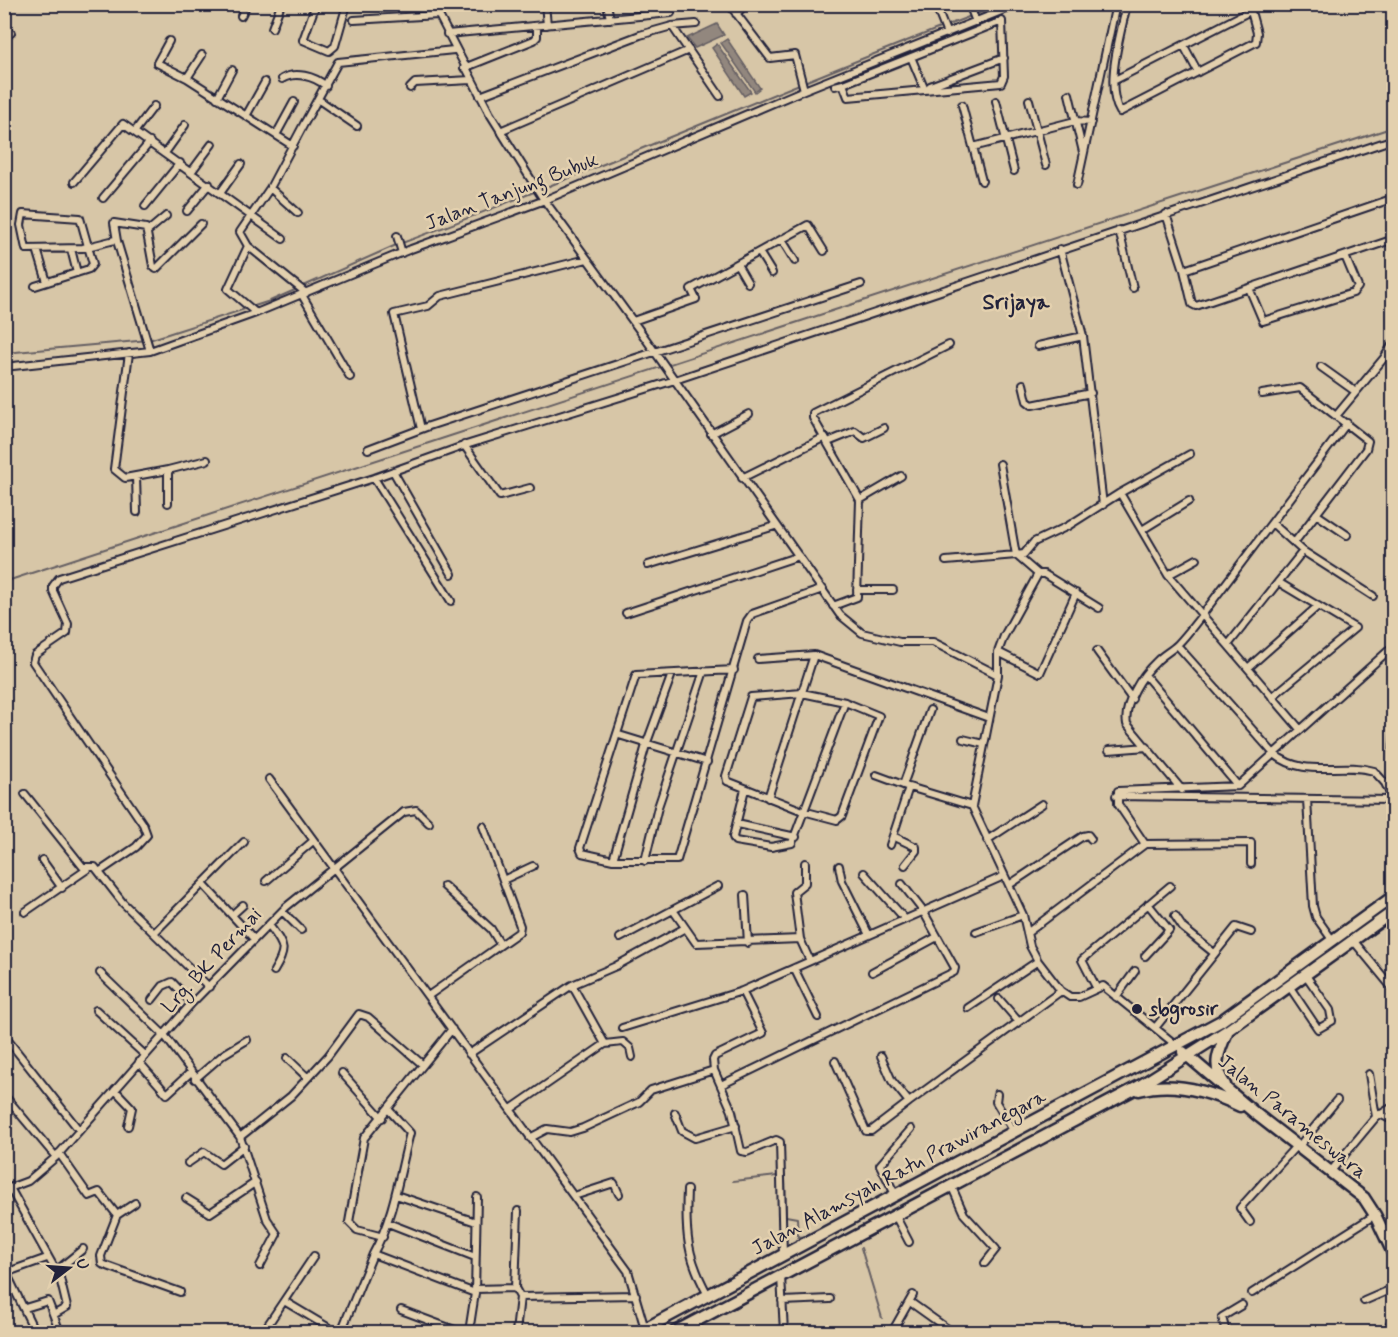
<svg xmlns="http://www.w3.org/2000/svg" width="1398" height="1337" viewBox="0 0 1398 1337" font-family="Mynerve,sans-serif">
<rect width="100%" height="100%" fill="#d7c6a7"/>
<filter id="ink" filterUnits="userSpaceOnUse"><feTurbulence type="fractalNoise" baseFrequency=".0167" numOctaves="2"/><feDisplacementMap in="SourceGraphic" scale="12" xChannelSelector="R" yChannelSelector="G"/><feConvolveMatrix kernelMatrix="1 2 1 2 8 2 1 2 1" color-interpolation-filters="sRGB"/></filter>
<g filter="url(#ink)">
<path fill="#92877e" stroke="#655f63" stroke-width="1.5" d="M717 24 724 35 695 48 687 38Z
M727 39 760 88 755 92 721 43Z
M717 44 751 92 744 96 712 48Z"/>
<g fill="none" stroke-linecap="round" stroke-linejoin="round">
<path stroke="#655f63" stroke-width="2" d="M402 243C605 168 801 79 1003 4
M4 353 149 340 270 301 394 246
M4 582 1394 127
M1394 703C1393 720 1384 764 1394 775
M785 1176 786 1216 797 1218 798 1237 810 1236
M733 1181 777 1176
M861 1248 882 1318"/>
<g stroke="#22223b" stroke-width="10">
<path id="minor" d="M211 4H216
M316 4 303 40 329 51 335 46 347 4
M433 4 490 114 542 197 643 335 840 615 862 633 900 642H933L998 675
M545 4 547 25
M607 4 610 19
M729 4 770 58 795 55 804 90
M935 4 947 34
M969 4 976 22
M1127 4C1121 33 1104 86 1120 112L1256 42 1257 33 1249 4
M736 14 746 4
M241 16 247 4
M354 20 438 15
M1002 21 1004 76 1001 83 848 97 843 84Z
M672 26 720 96
M272 28 281 4
M4 31 11 33
M447 34 671 13
M169 41 157 63 187 78 293 146
M1184 46 1198 72
M911 57 924 88
M464 68 534 40 537 37V26
M187 78 202 55
M282 79C295 71 314 76 326 86
M1115 80 1250 11
M835 86 843 84
M930 86 1004 58
M410 88 415 83 471 80
M1069 94 1083 152
M480 96 640 35 672 26 696 24
M217 98 232 70
M319 100 357 126
M1029 100 1046 165
M996 101 1014 171
M962 105 982 181
M246 116 265 82
M304 124 338 62 454 50
M135 131 154 106
M500 131 689 50
M276 135 294 102
M973 147 1075 121 1091 122
M165 153 185 125
M192 171 212 144
M74 182 123 124 283 239
M1077 185 1116 4
M270 188 298 213
M221 192 241 164
M103 198 150 142
M145 206 180 163
M187 211 209 184
M1166 214 1184 270 1192 304 1196 306 1394 239
M1119 230 1133 288
M147 232 166 216
M397 236 402 253
M782 240 795 261
M248 246 306 293
M37 249 47 282
M71 249 77 273
M1060 249 1083 336 1103 505
M759 252 772 273
M737 264 748 283
M1184 270 1394 198
M35 286 89 269 93 264 80 218 23 214 21 225 26 249 83 248 115 240 117 241
M1249 288 1263 321 1353 293 1358 287 1345 256
M302 295 350 377
M256 313 228 289 248 246 240 232 270 188 305 122
M633 321 696 299 691 289 808 225 824 251
M1038 346 1083 336
M150 351 117 241 114 223 146 228 153 266 156 269 201 224
M129 353 114 469 125 478 168 470V503
M4 367 150 351 256 313 411 249 545 200 804 90 1019 4
M1321 367 1356 392
M1023 384 1027 401 1032 405 1091 393
M1262 394 1300 388 1368 441 1366 449 1294 543
M1336 416 1384 358 1394 342
M421 429 394 314 428 306 440 296 587 259
M711 434 749 414
M828 442 855 431 864 438 884 428
M464 445 500 496 530 488
M368 449 429 426 861 284
M1000 464 1016 555 1024 554 1034 542 1068 526 1120 493 1168 575 1299 728
M168 470 207 460
M393 471 452 574
M136 476 137 512
M374 478 451 601
M742 478 825 437
M1120 493 1190 454
M860 500 901 476
M1316 514 1347 535
M1272 523 1303 551 1373 596
M1142 530 1189 501
M946 561 1016 555 1038 574H1044L1099 608
M648 565 775 526
M1038 574 1004 636 998 652V675L972 806 1023 915 1030 946 1038 961 1061 991 1070 997H1079L1103 986 1176 1045
M1168 575 1197 559
M857 590H893
M833 606 857 597 860 500 813 418V413L949 345
M626 613 799 556
M1177 645 1274 754C1306 779 1339 761 1374 771L1385 783 1394 802
M1228 645 1303 551
M1097 651 1132 699
M998 652 1040 673 1076 593
M758 659 814 655 989 718
M1248 668 1318 606
M734 670 636 675 580 848 582 853 613 860H677L747 621 752 614 823 589
M1145 675 1238 786
M802 693 845 702 879 716 842 816 837 820 803 811 727 781 726 776 751 697Z
M1272 697 1355 628 1278 582
M619 735 707 762
M963 739 984 744
M1109 750 1147 747
M876 775 906 786
M269 779 628 1271 645 1329
M903 785 930 710
M745 789 733 837 735 841 771 847 792 843 845 702
M1182 790 1127 724C1123 704 1142 675 1156 662 1162 655 1171 651 1178 644 1187 635 1194 625 1202 615L1347 423
M25 794 83 867H95L123 903 209 987
M1116 796 1392 800
M768 798 814 655
M1307 799 1313 906 1316 917 1333 941
M737 824 796 837
M893 836 916 847V851L905 865
M987 840 1042 804
M1145 844 1118 804V791L1238 786 1388 651
M890 845 909 787 972 806
M42 860 62 888
M613 860 646 745 672 674
M645 861 658 807 704 671
M839 866 842 881 869 935
M99 872 136 847 147 835 143 824 33 662 35 655 67 633 68 624 53 591V586L59 578 374 478 466 445 675 380 1394 139
M864 873 905 919
M503 880 533 866
M266 881 313 841
M203 884 253 938
M1009 885 1083 836 1088 835 1091 839
M444 886 491 929 500 944
M745 895 748 943
M673 910 696 943 800 939 810 961
M282 911 301 930
M25 912 89 868
M232 915 243 905
M1175 916 1183 928 1214 953
M269 925C284 946 288 948 274 971
M976 932 1023 915
M154 933 244 842
M1027 933 1145 844 1251 843V864
M620 938 718 886
M800 939 794 892 805 883V863
M1352 939 1394 990
M1145 956 1169 930 1148 904
M794 968 818 1017
M872 972 937 937
M100 973 165 1036 240 1137 267 1219 277 1234 260 1266
M1289 986 1318 1029 1332 1021 1330 1010 1305 974
M1096 987 1082 960 1170 886
M428 996 519 932 520 926 483 826
M1116 997 1135 971
M999 999 1018 1021
M152 1000 163 986 172 982 192 1003
M968 1008 1038 961
M96 1010 145 1055
M622 1028 742 991
M1155 1028 1236 927 1251 932
M7 1039 79 1130
M605 1044 623 1042 630 1048 632 1057
M469 1054 572 985 616 966 685 928
M881 1056 892 1081 909 1102 1061 991
M287 1058 307 1077
M835 1061 866 1131H871L909 1102
M139 1062 167 1094 191 1072
M714 1070 732 1111 741 1151 747 1152 776 1140 780 1142 783 1255
M342 1073 382 1118
M1369 1074 1376 1117
M195 1079 224 1054 247 1040
M721 1085 954 972 955 968 923 911 902 884
M115 1090 132 1108 128 1126
M997 1094 996 1102 1014 1132
M4 1095 56 1157
M511 1109 605 1044 572 985
M675 1113 682 1131 695 1138 736 1126
M1380 1114 1394 1121
M240 1137 291 1096 328 1056 359 1014 368 1017 423 1065
M530 1138 547 1129 570 1132 583 1128 639 1102 651 1090 714 1070 713 1060 715 1056 763 1033 742 991 1004 876
M1299 1146 1337 1100
M59 1153 89 1196 99 1192 117 1215 135 1203
M188 1163 204 1152 221 1164 244 1146
M1392 1166 1394 1168
M1331 1171 1376 1117 1394 1106
M951 1185 964 1214 996 1249 985 1263
M10 1188 60 1278 67 1307 55 1314
M4 1190 28 1181 56 1157 192 1003 286 907 404 812 416 810 429 823
M687 1190C685 1233 687 1257 708 1295
M396 1195 476 1222
M574 1196 614 1183 619 1194
M896 1196 880 1165 911 1129
M186 1198 210 1213 256 1182
M117 1215 101 1256 102 1264 180 1292
M895 1215 909 1242
M1250 1222 1240 1208 1297 1145
M388 1223 475 1257
M383 1237 357 1230 349 1222 364 1138 452 1029
M373 1254C394 1216 399 1175 410 1133L388 1109
M4 1268 35 1332
M56 1271 83 1249
M5 1273 47 1258
M781 1276 784 1332
M515 1288 518 1211
M475 1289 515 1288 520 1297 636 1295
M1252 1293 1375 1215
M284 1301 336 1332
M782 1301 830 1299
M1364 1301 1394 1288
M910 1302 952 1332
M25 1308 48 1301 60 1332
M401 1310 460 1332
M1390 1323 1394 1321
M263 1332 314 1256
M341 1332 373 1254 475 1293
M469 1332 475 1293 477 1197
M516 1332 520 1297
M892 1332 913 1295
M1226 1332 1222 1317 1242 1305"/>
</g>
<g stroke="#22223b" stroke-width="15">
<path id="trunk" d="M1183 1052 1256 1114 1364 1198 1375 1215 1394 1255
M1225 1085C1211 1066 1219 1050 1228 1030
M1139 1090C1172 1081 1209 1091 1240 1106
M639 1332 1221 1021 1394 896
M675 1332 1138 1087 1228 1030 1394 911"/>
</g>
<use href="#minor" stroke="#e3d0ae" stroke-width="6"/>
<use href="#trunk" stroke="#e3d0ae" stroke-width="10"/>
</g>
</g>
<circle fill="#22223b" stroke="#e3d0ae" stroke-width="2" cx="1137" cy="1009" r="6"/>
<g text-anchor="middle" dominant-baseline="central" stroke-width="5" stroke-linejoin="round" paint-order="stroke">
<g font-size="20" fill="#22223b" stroke="#e3d0ae">
<text transform="translate(512 192) rotate(-21)">Jalan Tanjung Bubuk</text>
<text transform="translate(212 961) rotate(-47)">Lrg. BK Permai</text>
<text transform="translate(1292 1117) rotate(39)">Jalan Parameswara</text>
<text transform="translate(899 1173) rotate(-28)">Jalan Alamsyah Ratu Prawiranegara</text>
</g>
<g font-size="20" font-weight="bold" fill="#22223b" stroke="#e3d0ae" text-anchor="start">
<text x="1149" y="1009">sbgrosir</text>
</g>
<g font-size="22" font-weight="bold" fill="#22223b" stroke="#e3d0ae">
<text x="1016" y="303">Srijaya</text>
</g>
</g>
<rect width="1398" height="1337" fill="none" stroke="#e3d0ae" stroke-width="24"/>
<rect x="12" y="12" width="1374" height="1313" fill="none" stroke="#22223b" stroke-width="2" filter="url(#ink)"/>
<g transform="translate(69 1268) rotate(73)" stroke="#e3d0ae" stroke-width="4.5" paint-order="stroke">
<path d="M0-4.5L10 22L0 15L-10 22Z" fill="#22223b"/>
<text y="-9" font-size="16" font-weight="bold" text-anchor="middle" fill="#22223b">U</text>
</g>
</svg>
